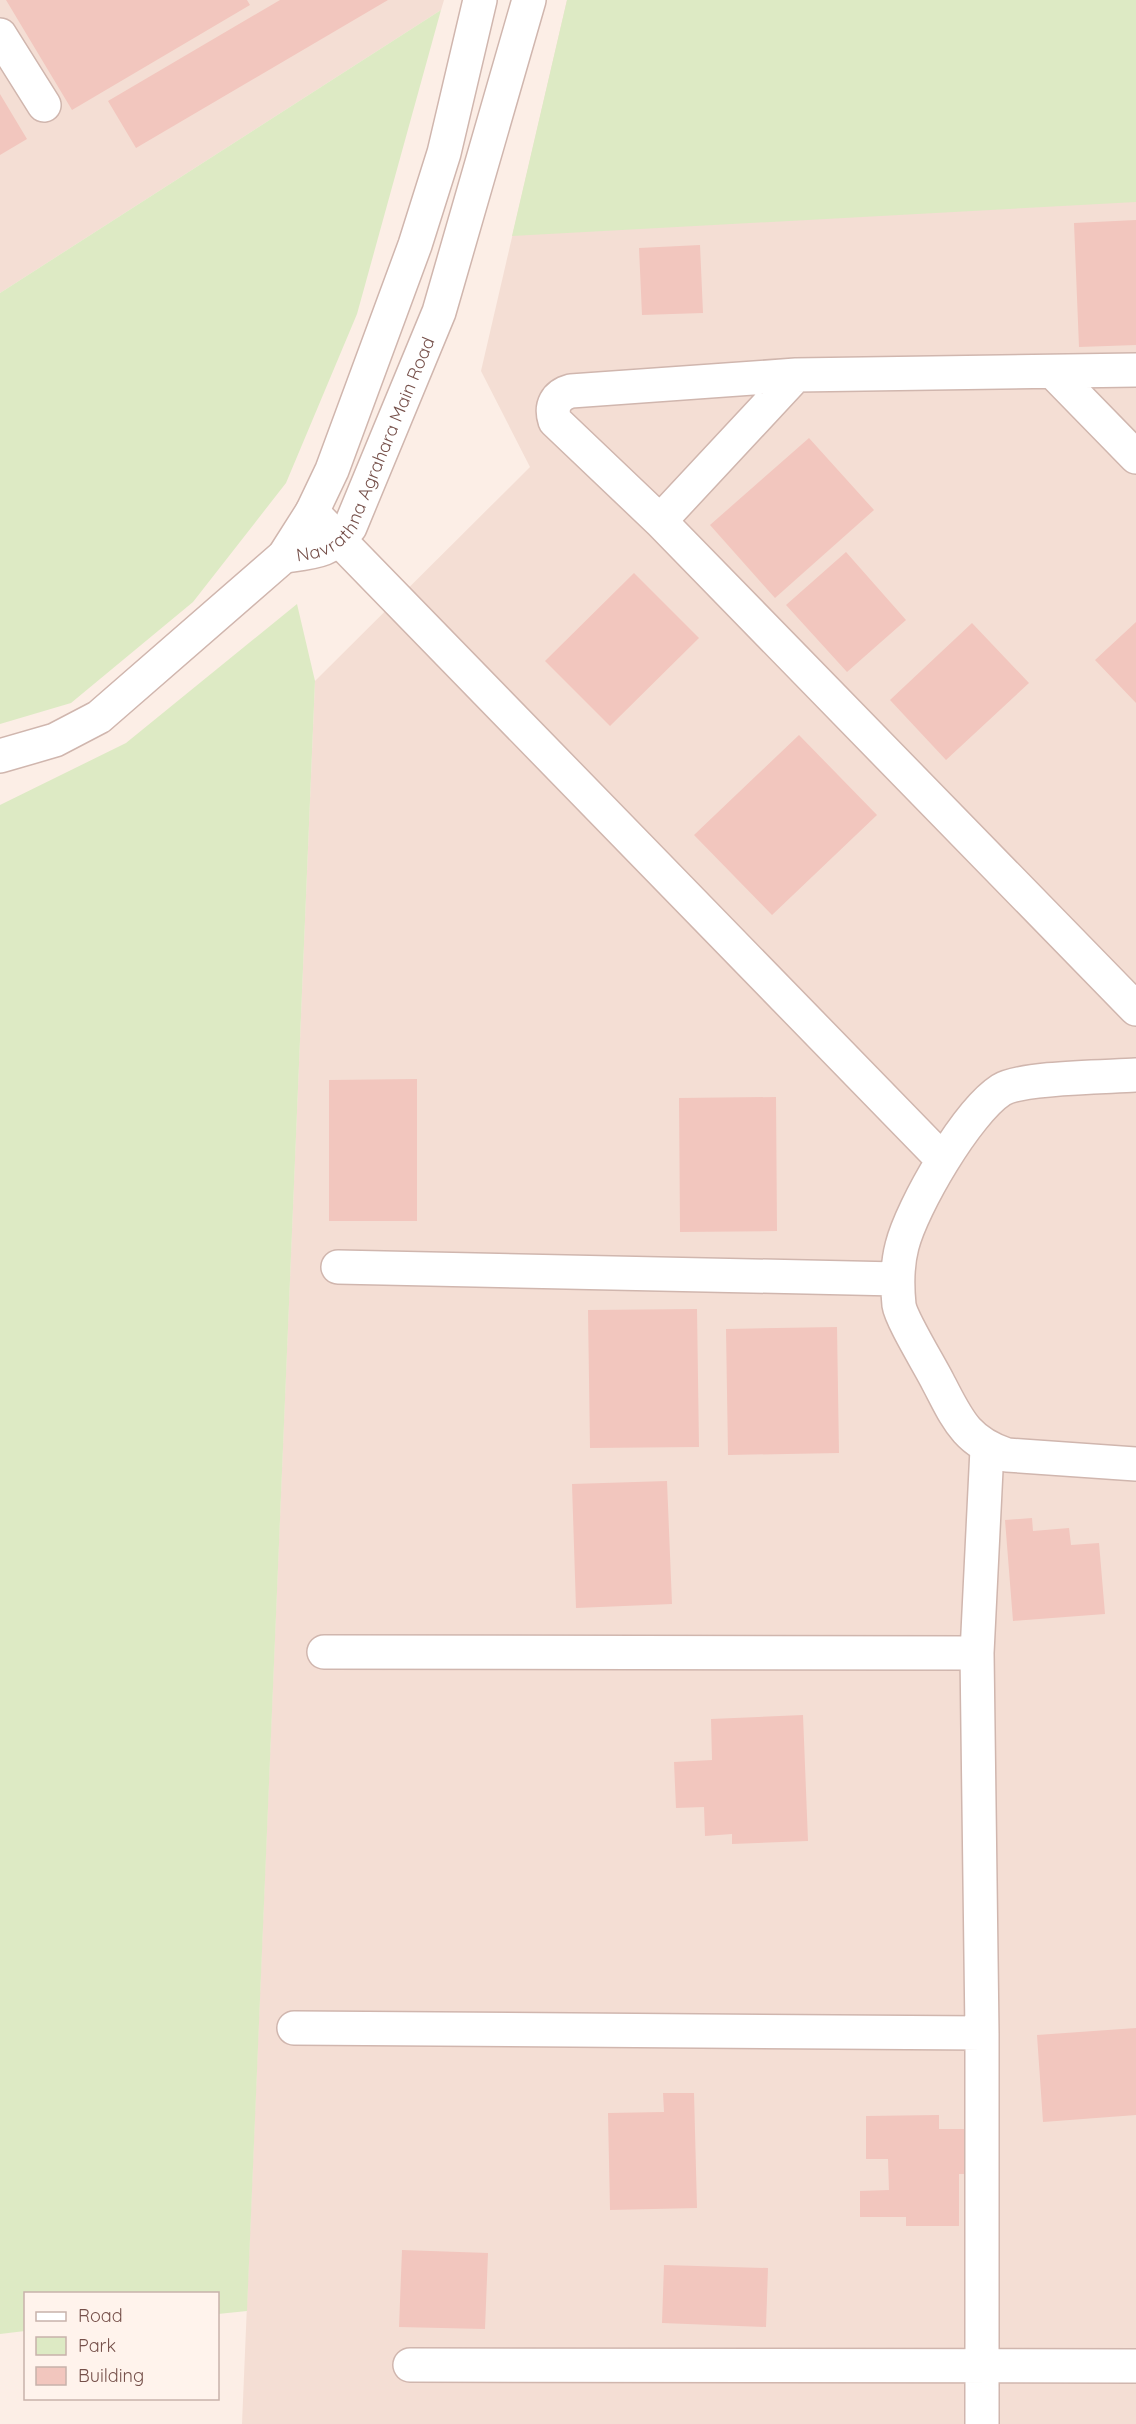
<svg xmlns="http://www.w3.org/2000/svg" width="1136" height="2424" viewBox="0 0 1136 2424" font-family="Quicksand,sans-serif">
<rect width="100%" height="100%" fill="#fceee6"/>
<path fill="#f4ded4" d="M0 0H444L441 10 0 293Z
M567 0H1136V2424H242L315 681 530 467 481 371Z"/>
<path fill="#ddeac4" d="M567 0H1136V202L512 236Z
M441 10 357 314 286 483 193 602 71 703 0 724V293Z
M297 604 315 681 247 2311 218 2314V2294H26L25 2331 0 2334V805L126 743Z"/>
<path fill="#f2c6be" d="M6 0H247L250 5 72 110Z
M280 0H388L136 148 108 101Z
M0 94 27 139 0 155Z
M1136 220V345L1079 347 1074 223Z
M700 245 703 313 642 315 639 248Z
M809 438 874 510 775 598 710 525Z
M846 552 906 620 847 672 786 605Z
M634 573 699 638 610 726 545 661Z
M1136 622V703L1095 660Z
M972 623 1029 683 946 760 890 700Z
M799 735 877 815 772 915 694 835Z
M417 1079V1221H329V1080Z
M776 1097 777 1231 680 1232 679 1098Z
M697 1309 699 1447 590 1448 588 1310Z
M837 1327 839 1453 728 1455 726 1329Z
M667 1481 672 1604 576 1608 572 1484Z
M1032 1518 1033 1531 1069 1528 1071 1545 1099 1543 1105 1614 1013 1621 1005 1520Z
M803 1715 808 1841 732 1844V1834L705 1836 704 1807 676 1808 674 1762 712 1760 711 1719Z
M1136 2028V2115L1043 2122 1037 2035Z
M663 2093H694L697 2208 610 2210 608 2113 664 2112Z
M939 2115V2129H965V2174H959V2226H906V2217H860V2191L889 2190 888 2159H866V2116Z
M402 2250 488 2253 485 2329 399 2327Z
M664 2265 768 2268 766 2327 662 2323Z"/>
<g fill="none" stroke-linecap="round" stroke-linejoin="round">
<g stroke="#d0b6ae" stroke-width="36">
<path id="minor" d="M0 35 44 105
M1136 370 796 375 571 391C556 395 550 406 555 421L660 521 1136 1009
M1053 372 1136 457
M312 512 943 1160
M660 521 796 375
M1136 1075C1107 1077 1022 1077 1001 1090 967 1112 912 1206 902 1246 897 1265 897 1285 899 1305 901 1319 930 1366 938 1382 957 1418 965 1441 1007 1455L1136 1464
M338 1267 897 1279
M324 1652 977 1653
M294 2028 982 2033
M410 2365 1136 2366
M982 2424V2033L977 1653 987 1449"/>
</g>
<g stroke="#d0b6ae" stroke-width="36">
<g id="tertiary">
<path id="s1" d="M284 556C314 552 331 552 350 527L439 312 529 0"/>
<path d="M0 756 55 740 99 717 284 556 312 512 332 470 415 245 444 153 480 0"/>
</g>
</g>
<use href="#minor" stroke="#fff" stroke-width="33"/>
<use href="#tertiary" stroke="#fff" stroke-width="33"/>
</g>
<g text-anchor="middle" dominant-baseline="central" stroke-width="5" stroke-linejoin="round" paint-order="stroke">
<g font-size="18" fill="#76504a" stroke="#fff3ec">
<text stroke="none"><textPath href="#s1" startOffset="146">Navrathna Agrahara Main Road</textPath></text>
</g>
</g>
<rect x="24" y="2292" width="195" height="108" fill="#fff3ec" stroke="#c8b2ab" stroke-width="1.5"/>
<rect x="36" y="2312" width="30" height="9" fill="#ffffff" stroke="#c8b2ab" stroke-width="1.5"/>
<text x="78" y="2322" font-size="18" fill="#76504a">Road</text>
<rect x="36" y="2337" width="30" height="18" fill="#ddeac4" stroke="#c8b2ab" stroke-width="1.5"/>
<text x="78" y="2352" font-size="18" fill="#76504a">Park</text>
<rect x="36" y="2367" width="30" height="18" fill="#f2c6be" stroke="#c8b2ab" stroke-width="1.5"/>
<text x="78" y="2382" font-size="18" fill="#76504a">Building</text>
</svg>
